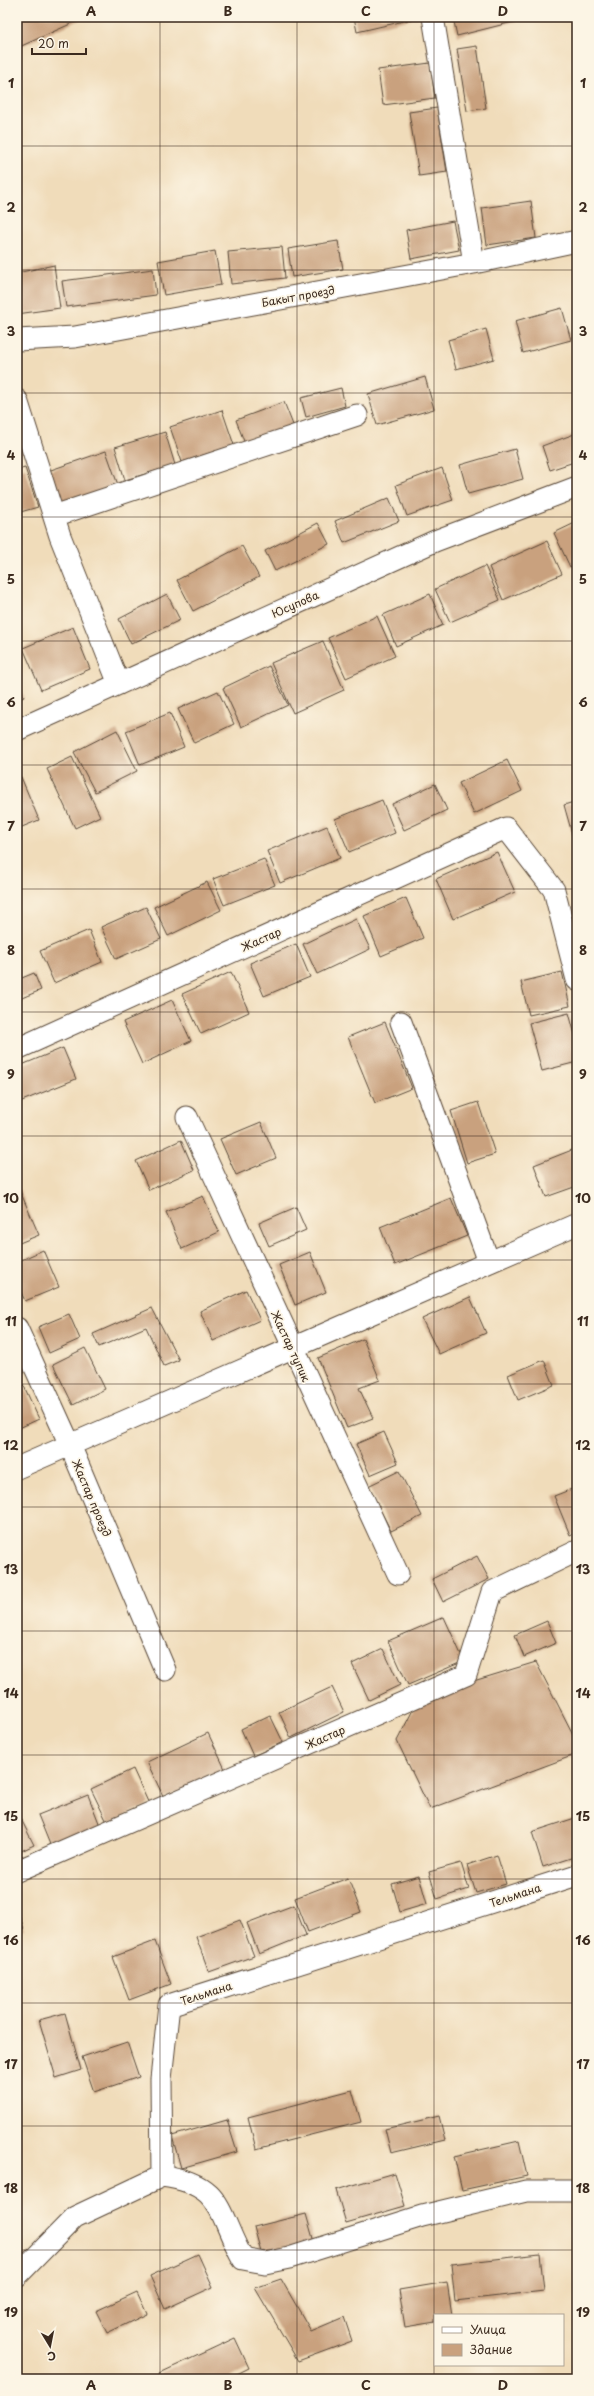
<svg xmlns="http://www.w3.org/2000/svg" width="594" height="2396" viewBox="0 0 594 2396" font-family="'Playpen Sans',sans-serif">
<rect width="100%" height="100%" fill="#fcf5e5"/>
<filter id="ink" filterUnits="userSpaceOnUse"><feTurbulence type="fractalNoise" baseFrequency=".025" numOctaves="2"/><feDisplacementMap in="SourceGraphic" scale="8" xChannelSelector="R" yChannelSelector="G"/><feConvolveMatrix kernelMatrix="1 2 1 2 8 2 1 2 1" color-interpolation-filters="sRGB"/></filter>
<filter id="wash" filterUnits="userSpaceOnUse"><feTurbulence type="fractalNoise" baseFrequency=".012" numOctaves="4" result="noise"/><feDisplacementMap in="SourceGraphic" scale="16" xChannelSelector="R" yChannelSelector="G"/><feGaussianBlur stdDeviation="0.9" result="paint"/><feColorMatrix in="noise" values="0 0 0 0 0 0 0 0 0 0 0 0 0 0 0 0 0 1.4 0 .05"/><feComposite in="paint" operator="in"/></filter>
<g filter="url(#wash)">
<rect width="100%" height="100%" fill="#f0dcba"/>
<g id="blocks">
<path fill="#c9a17e" d="M17 17H86L17 48Z
M354 17H417V18L357 32Z
M453 17H516L517 21 457 36Z
M477 46 486 108 467 111 457 49Z
M430 63 435 98 383 105 378 70Z
M437 108 447 172 419 176 409 112Z
M531 201 536 238 487 245 482 208Z
M453 221 459 250 411 259 406 230Z
M338 241 343 269 292 277 288 249Z
M282 247 285 278 231 284 228 252Z
M215 251 221 285 164 295 158 261Z
M54 265 60 308 17 314V273Z
M153 269 156 295 66 307 62 281Z
M562 308 571 340 523 353 515 321Z
M486 329 494 359 456 369 448 340Z
M425 377 434 409 377 425 368 394Z
M341 388 345 406 306 417 301 398Z
M284 402 293 425 245 444 236 420Z
M222 410 234 445 182 462 170 427Z
M165 432 175 465 125 480 115 447Z
M577 433V461L550 470 542 446Z
M515 449 523 479 468 494 460 465Z
M106 451 118 485 60 505 48 471Z
M25 468 38 507 17 513V470Z
M442 468 453 500 407 516 396 485Z
M389 498 399 521 344 543 335 521Z
M577 522V563L570 567 554 533Z
M318 523 329 544 275 571 265 551Z
M547 541 562 574 503 600 489 567Z
M242 546 259 577 193 611 177 580Z
M485 566 500 600 450 622 435 589Z
M167 594 180 620 131 644 119 619Z
M430 594 443 625 396 646 383 615Z
M377 616 395 656 346 678 328 638Z
M73 627 90 669 41 690 23 648Z
M323 641 344 690 293 713 271 663Z
M269 666 288 705 241 727 223 688Z
M17 680 24 697 17 700Z
M218 691 234 724 194 743 178 709Z
M170 713 184 747 140 765 126 731Z
M117 730 137 771 95 792 74 752Z
M72 757 100 816 75 828 47 769Z
M507 760 522 791 474 814 459 783Z
M21 777 39 820 17 829V779Z
M435 784 447 810 404 830 392 804Z
M382 800 395 833 349 852 335 819Z
M577 801V843L575 844 564 805Z
M327 826 340 858 280 883 267 851Z
M497 852 515 892 453 919 436 879Z
M264 859 275 885 224 905 213 879Z
M207 882 221 910 168 936 154 907Z
M406 898 423 938 381 956 364 916Z
M146 907 161 939 116 959 101 927Z
M356 919 370 949 317 974 303 944Z
M89 930 102 962 54 983 40 951Z
M296 944 310 977 264 996 250 963Z
M231 972 249 1012 201 1034 182 994Z
M562 972 570 1006 529 1015 521 982Z
M34 973 41 990 17 1000V980Z
M172 1000 191 1041 142 1064 123 1022Z
M569 1013 577 1042V1062L542 1071 529 1023Z
M385 1022 412 1088 375 1103 348 1037Z
M63 1048 76 1079 17 1103V1067Z
M478 1102 495 1154 467 1163 451 1111Z
M261 1122 276 1158 236 1175 220 1139Z
M181 1140 194 1170 149 1190 136 1161Z
M577 1148V1186L546 1197 534 1165Z
M17 1184 39 1235 17 1244Z
M203 1196 219 1232 182 1249 166 1212Z
M451 1198 467 1236 395 1265 380 1227Z
M296 1207 306 1230 269 1246 259 1223Z
M43 1250 59 1287 25 1301 17 1283V1262Z
M310 1252 326 1292 295 1305 279 1265Z
M246 1290 260 1320 213 1341 200 1311Z
M470 1297 486 1333 439 1354 422 1319Z
M152 1308 179 1360 164 1366 146 1327 99 1347 93 1334Z
M69 1314 80 1339 49 1353 38 1327Z
M363 1339 380 1380 359 1388 373 1418 347 1428 318 1358Z
M85 1348 105 1389 73 1405 53 1364Z
M544 1360 554 1385 518 1400 508 1375Z
M23 1384 39 1419 17 1429V1387Z
M384 1432 398 1463 370 1475 356 1444Z
M399 1471 422 1516 391 1531 368 1486Z
M577 1487V1532L570 1535 554 1496Z
M477 1556 489 1579 443 1602 432 1579Z
M444 1617 464 1661 408 1685 388 1641Z
M547 1621 556 1643 524 1657 515 1635Z
M383 1649 400 1685 369 1700 352 1664Z
M536 1662 577 1742V1754L430 1809 397 1741 415 1706 454 1687Z
M332 1687 344 1712 291 1738 279 1712Z
M270 1715 283 1742 253 1756 241 1729Z
M208 1733 225 1769 164 1798 147 1762Z
M133 1769 149 1804 108 1824 91 1789Z
M88 1795 101 1828 51 1847 38 1815Z
M575 1818 577 1825V1856L543 1867 532 1832Z
M21 1819 34 1845 17 1853V1821Z
M497 1855 506 1884 476 1893 467 1865Z
M461 1863 469 1889 437 1899 429 1872Z
M419 1876 427 1904 400 1912 392 1884Z
M348 1878 361 1912 308 1932 295 1898Z
M294 1905 306 1935 259 1954 247 1923Z
M17 1908 24 1929 17 1931Z
M240 1920 254 1956 209 1972 196 1937Z
M155 1941 171 1984 129 2000 113 1957Z
M65 2013 81 2070 56 2078 39 2020Z
M127 2042 139 2077 94 2092 82 2057Z
M352 2090 361 2122 256 2149 248 2117Z
M439 2116 445 2140 391 2153 385 2129Z
M227 2120 237 2152 181 2168 172 2136Z
M519 2141 527 2176 462 2190 454 2156Z
M395 2173 405 2206 346 2223 336 2190Z
M306 2214 314 2242 262 2256 254 2227Z
M198 2254 213 2287 165 2309 150 2276Z
M540 2254 544 2291 455 2301 451 2264Z
M281 2279 311 2331 344 2317 352 2341 298 2361 255 2288Z
M447 2282 452 2315H435V2322L405 2327 399 2290Z
M137 2292 147 2314 107 2333 96 2311Z
M235 2338 249 2368 227 2379H162L160 2373Z"/>
</g>
</g>
<g filter="url(#ink)">
<use href="#blocks" fill-opacity="0" stroke="#564535" stroke-width="1"/>
<g fill="none" stroke-linecap="round" stroke-linejoin="round">
<g stroke="#564535" stroke-width="23">
<path id="minor" d="M433 17 474 263
M17 340 75 337 474 263 577 241
M17 400 60 536 119 684
M54 516 357 415
M17 730 435 541 577 487
M401 1022 489 1262
M17 1049 506 828 554 890 577 980
M187 1117 398 1574
M17 1328 70 1445 165 1670
M17 1468 577 1224
M17 1871 466 1675 492 1592 577 1551
M162 2176C224 2184 217 2213 243 2259L265 2263 289 2258 422 2216 526 2191H577
M17 2276 75 2217 162 2176 161 2079 169 2005 577 1875"/>
</g>
<use href="#minor" stroke="#fff" stroke-width="21"/>
</g>
</g>
<path fill="none" stroke="#3b2a1e" stroke-width="1" stroke-opacity="0.55" d="M160 17V2379M297 17V2379M434 17V2379M17 146H577M17 270H577M17 393H577M17 517H577M17 641H577M17 765H577M17 889H577M17 1012H577M17 1136H577M17 1260H577M17 1384H577M17 1507H577M17 1631H577M17 1755H577M17 1879H577M17 2003H577M17 2126H577M17 2250H577"/>
<g text-anchor="middle" dominant-baseline="central" stroke-width="3.5" stroke-linejoin="round" paint-order="stroke">
<g font-size="11" fill="#3b2a1e" stroke="#fcf5e5">
<text transform="translate(298 296) rotate(-10)">Бакыт проезд</text>
<text transform="translate(295 604) rotate(-24)">Юсупова</text>
<text transform="translate(261 939) rotate(-24)">Жастар</text>
<text transform="translate(291 1346) rotate(65)">Жастар тупик</text>
<text transform="translate(92 1498) rotate(67)">Жастар проезд</text>
<text transform="translate(325 1737) rotate(-24)">Жастар</text>
<text transform="translate(515 1895) rotate(-18)">Тельмана</text>
<text transform="translate(206 1993) rotate(-18)">Тельмана</text>
</g>
</g>
<rect width="594" height="2396" fill="none" stroke="#fcf5e5" stroke-width="44"/>
<rect x="434" y="2314" width="130" height="52" fill="#fcf5e5" stroke="#afa495"/>
<rect x="442" y="2327" width="20" height="6" fill="#ffffff" stroke="#afa495"/>
<text x="470" y="2334" font-size="12" fill="#3b2a1e">Улица</text>
<rect x="442" y="2344" width="20" height="12" fill="#c9a17e" stroke="#afa495"/>
<text x="470" y="2354" font-size="12" fill="#3b2a1e">Здание</text>
<g transform="translate(50 2346) rotate(170)" stroke="#fcf5e5" stroke-width="3" paint-order="stroke">
<path d="M0-3L7 15L0 10L-7 15Z" fill="#3b2a1e"/>
<text y="-6" font-size="11" font-weight="bold" text-anchor="middle" fill="#3b2a1e">С</text>
</g>
<path d="M32 48v6h54v-6" fill="none" stroke="#3b2a1e" stroke-width="2"/>
<text x="38" y="48" font-size="12" fill="#3b2a1e" stroke="#fcf5e5" stroke-width="3" paint-order="stroke">20 m</text>
<rect x="22" y="22" width="550" height="2352" fill="none" stroke="#3b2a1e" stroke-width="1.5"/>
<g font-size="13" text-anchor="middle" font-weight="bold" fill="#3b2a1e">
<text x="91" y="16">A</text>
<text x="228" y="16">B</text>
<text x="366" y="16">C</text>
<text x="503" y="16">D</text>
<text x="11" y="88">1</text>
<text x="583" y="88">1</text>
<text x="11" y="212">2</text>
<text x="583" y="212">2</text>
<text x="11" y="336">3</text>
<text x="583" y="336">3</text>
<text x="11" y="460">4</text>
<text x="583" y="460">4</text>
<text x="11" y="584">5</text>
<text x="583" y="584">5</text>
<text x="11" y="707">6</text>
<text x="583" y="707">6</text>
<text x="11" y="831">7</text>
<text x="583" y="831">7</text>
<text x="11" y="955">8</text>
<text x="583" y="955">8</text>
<text x="11" y="1079">9</text>
<text x="583" y="1079">9</text>
<text x="11" y="1203">10</text>
<text x="583" y="1203">10</text>
<text x="11" y="1326">11</text>
<text x="583" y="1326">11</text>
<text x="11" y="1450">12</text>
<text x="583" y="1450">12</text>
<text x="11" y="1574">13</text>
<text x="583" y="1574">13</text>
<text x="11" y="1698">14</text>
<text x="583" y="1698">14</text>
<text x="11" y="1821">15</text>
<text x="583" y="1821">15</text>
<text x="11" y="1945">16</text>
<text x="583" y="1945">16</text>
<text x="11" y="2069">17</text>
<text x="583" y="2069">17</text>
<text x="11" y="2193">18</text>
<text x="583" y="2193">18</text>
<text x="11" y="2317">19</text>
<text x="583" y="2317">19</text>
<text x="91" y="2390">A</text>
<text x="228" y="2390">B</text>
<text x="366" y="2390">C</text>
<text x="503" y="2390">D</text>
</g>
</svg>
